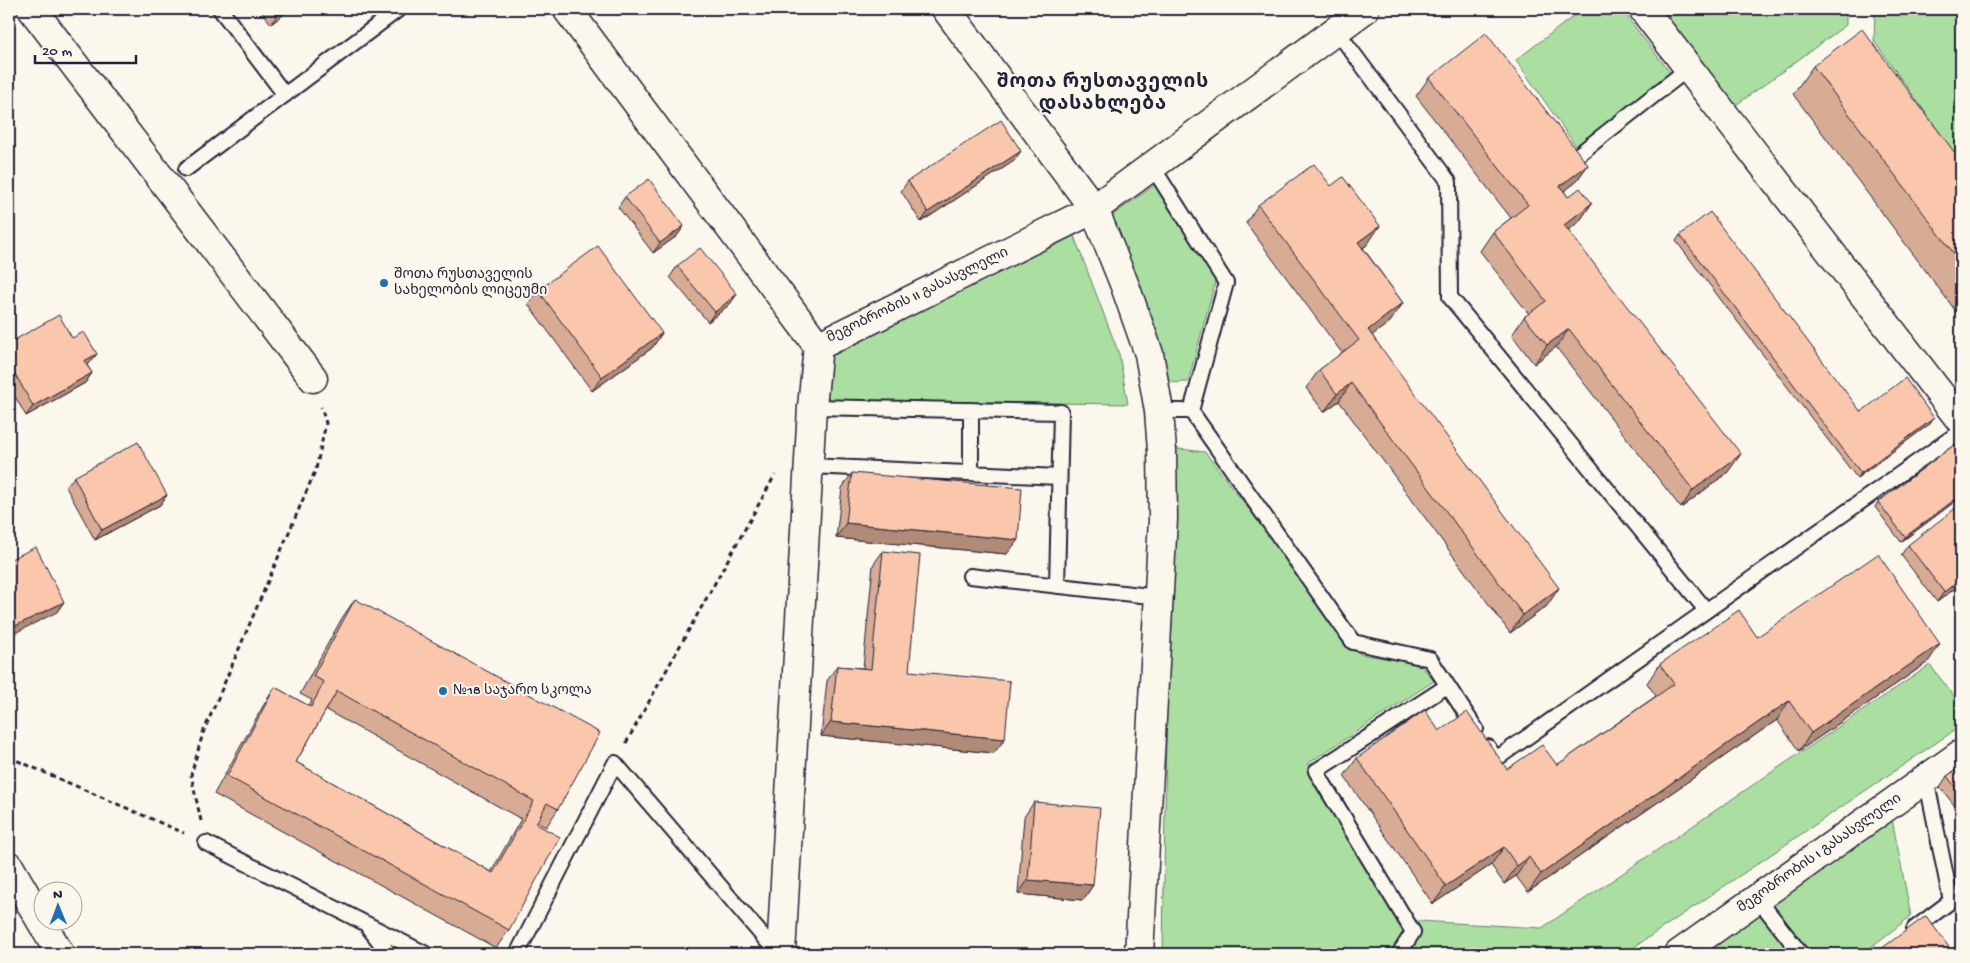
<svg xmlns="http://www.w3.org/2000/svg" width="1970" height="963" viewBox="0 0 1970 963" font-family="'Gochi Hand','Noto Sans Georgian',sans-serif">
<rect width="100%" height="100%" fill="#fbf7ec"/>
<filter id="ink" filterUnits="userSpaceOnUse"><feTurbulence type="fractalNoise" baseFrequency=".02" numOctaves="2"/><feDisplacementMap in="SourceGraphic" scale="10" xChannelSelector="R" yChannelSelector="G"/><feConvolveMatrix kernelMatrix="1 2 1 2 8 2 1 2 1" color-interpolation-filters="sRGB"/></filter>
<g filter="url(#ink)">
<path fill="#abdfa1" stroke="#66806e" d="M1583 9H1621L1672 75 1577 148 1516 60Z
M1655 9H1846V25L1732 108Z
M1875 9H1961V162L1874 41Z
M1156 184 1216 279 1188 382 1162 383 1109 218Z
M1071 228 1119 354 1128 404 826 400 832 347Z
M1170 448 1205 452 1360 654 1420 664 1434 681 1307 764 1401 920 1542 928 1930 665 1961 705V726L1624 954H1163Z
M1892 819 1911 916 1862 954H1702Z"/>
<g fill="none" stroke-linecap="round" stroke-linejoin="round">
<g stroke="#22223b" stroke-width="18">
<path id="service" d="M220 9 285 95
M1336 30 1449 182 1450 297 1706 610
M1579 154 1689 68
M1152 166 1226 283 1191 411
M186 169 399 9
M812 407 1061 412 1057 586
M1159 411H1191L1353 642 1430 659 1476 729
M809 466 1059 477
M971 473V410
M970 576 1159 597
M1488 747 1496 759 1961 431
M206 843 426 954
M1758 899 1801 954
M368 927 389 954
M1914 929 1951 901 1926 778
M517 954 615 763 778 954
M1399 954 1413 932 1316 771 1447 686"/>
</g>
<g stroke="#22223b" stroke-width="31">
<path id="minor" d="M32 9 313 378
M567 9 818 346
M946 9 1094 209 1125 286 1149 354 1159 411 1162 451 1163 519 1139 954
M1643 9 1961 421
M818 346 1094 209 1365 9
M781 954 812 407 818 346
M1679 954 1961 754"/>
</g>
<g stroke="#22223b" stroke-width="31">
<path id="tertiary" d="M9 866 60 954"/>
</g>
<path stroke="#22223b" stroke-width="3" stroke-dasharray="5 4" stroke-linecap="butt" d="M626 743 775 475
M9 757 184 833
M201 821 191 775 203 733 316 469 326 423 321 407"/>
<use href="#service" stroke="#fbf7ec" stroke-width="14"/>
<use href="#minor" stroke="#fbf7ec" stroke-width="28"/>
<use href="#tertiary" stroke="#fbf7ec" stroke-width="28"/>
</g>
<path fill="#d8ab94" stroke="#22223b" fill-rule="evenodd" d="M260 9H291L271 24Z
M982 9H989L984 12Z
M1813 66 1961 161V318L1793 94Z
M1429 78 1588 165 1575 183 1564 191 1568 197 1592 203 1579 222 1568 230 1728 472 1681 508 1556 347 1534 364 1512 335 1524 317 1529 314 1480 251 1493 232 1511 218 1416 96Z
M1014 161 921 222 901 191 908 181Z
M625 197 684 226 677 236 653 253 618 207Z
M1258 205 1367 245 1363 248 1403 303 1390 322 1372 335 1547 606 1510 633 1339 401 1324 412 1306 388 1319 370 1342 353 1246 223Z
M1680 235 1861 412 1931 423 1857 478 1676 241Z
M677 266 737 294 730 304 708 322 670 277Z
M538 290 662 333 652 348 592 391 528 304Z
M72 338 89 364 87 365 92 373 85 383 26 416 9 386V343Z
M1961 447V497L1901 542 1875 507 1878 502Z
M852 473 1007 554 836 538 842 488Z
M74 477 167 495 160 505 95 540 66 487Z
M1908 545 1961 584 1937 602 1901 555Z
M883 551 909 671 994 753 821 736 827 681 837 666 863 668 873 565Z
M355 599 558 809 546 827 536 822 509 930 496 948 214 794 263 706 275 687 309 706 312 700 300 694 342 618ZM326 710 521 819 491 872 296 762Z
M1757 637 1928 662 1799 751 1777 720 1528 892 1516 876 1504 884 1491 865 1433 904 1344 776 1357 758 1439 731 1507 769 1557 765 1656 696 1647 683 1660 664Z
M1961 767V814L1940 787 1947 776Z
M1034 802 1093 885 1083 900 1018 894 1024 817Z"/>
<path fill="#b08b78" stroke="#22223b" d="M281 9H291L271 24Z
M1021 151 1014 161 921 222 928 212Z
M1588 165 1575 183 1547 204 1560 186Z
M1592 203 1579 222 1551 243 1564 225Z
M684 226 677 236 653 253 660 243Z
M1380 226 1367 245 1345 260 1358 242Z
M737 294 730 304 708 322 715 312Z
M1403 303 1390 322 1355 348 1368 330Z
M1569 329 1556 347 1534 364 1547 345Z
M662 333 652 348 592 391 602 377Z
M97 354 89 364 77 371 84 361Z
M92 373 85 383 26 416 33 406Z
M1351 383 1339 401 1324 412 1337 394Z
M1934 418 1931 423 1857 478 1861 473Z
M1741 454 1728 472 1681 508 1693 490Z
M167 495 160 505 95 540 102 530Z
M1961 495V497L1901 542 1905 537Z
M846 523 1018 540 1007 554 836 538Z
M1961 579V584L1937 602 1944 592Z
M1559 588 1547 606 1510 633 1523 615Z
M64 602 57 612 9 636V629Z
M1940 644 1928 662 1799 751 1811 733Z
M1789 701 1777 720 1528 892 1541 874Z
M831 722 1005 739 994 753 821 736Z
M1504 847 1491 865 1433 904 1446 886Z
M1529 857 1516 876 1504 884 1517 866Z
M1028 880 1093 885 1083 900 1018 894Z"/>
<path fill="#fbc7ac" stroke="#22223b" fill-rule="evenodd" d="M1862 29 1961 161V263L1813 66Z
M1486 33 1588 165 1560 186 1568 197 1580 188 1592 203 1564 225 1741 454 1693 490 1569 329 1547 345 1524 317 1546 301 1493 232 1528 205 1429 78Z
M1001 120 1021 151 928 212 908 181Z
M1314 164 1331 186 1343 177 1380 226 1358 242 1403 303 1368 330 1559 588 1523 615 1351 383 1337 394 1319 370 1359 340 1258 205Z
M649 179 684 226 660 243 625 197Z
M1710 212 1861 412 1905 378 1934 418 1861 473 1680 235Z
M598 246 662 333 602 377 538 290Z
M700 248 737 294 715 312 677 266Z
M59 315 72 338 84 332 97 354 84 361 92 373 33 406 9 363V343Z
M138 442 167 495 102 530 74 477Z
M1958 442 1961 447V495L1905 537 1878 502Z
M852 473 1022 488 1018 540 846 523Z
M1961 504V579L1944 592 1908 545Z
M36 547 64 602 9 629V560Z
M883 551 920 555 909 671 1010 681 1005 739 831 722 837 666 871 669Z
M1878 554 1940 644 1811 733 1789 701 1541 874 1529 857 1517 866 1504 847 1446 886 1357 758 1425 710 1439 731 1467 712 1507 769 1542 745 1557 765 1674 684 1660 664 1739 610 1757 637Z
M355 599 600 733 558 809 547 803 536 824 560 837 509 930 227 776 275 687 311 707 324 682 313 676ZM337 691 534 801 493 873 296 762Z
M1961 767V795L1947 776Z
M1034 802 1100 808 1093 885 1028 880Z
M1926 916 1954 954H1874Z"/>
</g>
<g fill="#1f6fb2" stroke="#fbf7ec" stroke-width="2">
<circle cx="384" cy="283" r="5"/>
<circle cx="443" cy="691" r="5"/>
</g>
<g text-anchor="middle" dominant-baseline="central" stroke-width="4" stroke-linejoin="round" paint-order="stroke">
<g font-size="14" fill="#22223b" stroke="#fbf7ec" text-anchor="start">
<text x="394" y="275">შოთა რუსთაველის<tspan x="394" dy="16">სახელობის ლიცეუმი</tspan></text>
<text x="453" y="691">№18 საჯარო სკოლა</text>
</g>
<g font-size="14" fill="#22223b" stroke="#fbf7ec">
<text transform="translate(918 296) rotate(-26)">მეგობრობის II გასასვლელი</text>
<text transform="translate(1820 854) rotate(-35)">მეგობრობის I გასასვლელი</text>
</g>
<g font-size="19" font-weight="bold" letter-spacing="1" fill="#22223b" stroke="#fbf7ec">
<text x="1103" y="83">შოთა რუსთაველის<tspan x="1103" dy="22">დასახლება</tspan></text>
</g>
</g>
<rect width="1970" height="963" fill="none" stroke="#fbf7ec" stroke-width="30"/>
<rect x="15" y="15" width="1940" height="933" fill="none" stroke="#22223b" stroke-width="2" filter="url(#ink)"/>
<g transform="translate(58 906) rotate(359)"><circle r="24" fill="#fbf7ec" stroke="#a4a2a5"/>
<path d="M0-4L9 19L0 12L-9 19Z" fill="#1f6fb2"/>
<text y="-8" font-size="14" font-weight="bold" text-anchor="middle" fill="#22223b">N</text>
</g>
<path d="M35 55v8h101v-8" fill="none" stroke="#22223b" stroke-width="2.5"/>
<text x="42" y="55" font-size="15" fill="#22223b" stroke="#fbf7ec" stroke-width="4" paint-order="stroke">20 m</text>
</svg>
